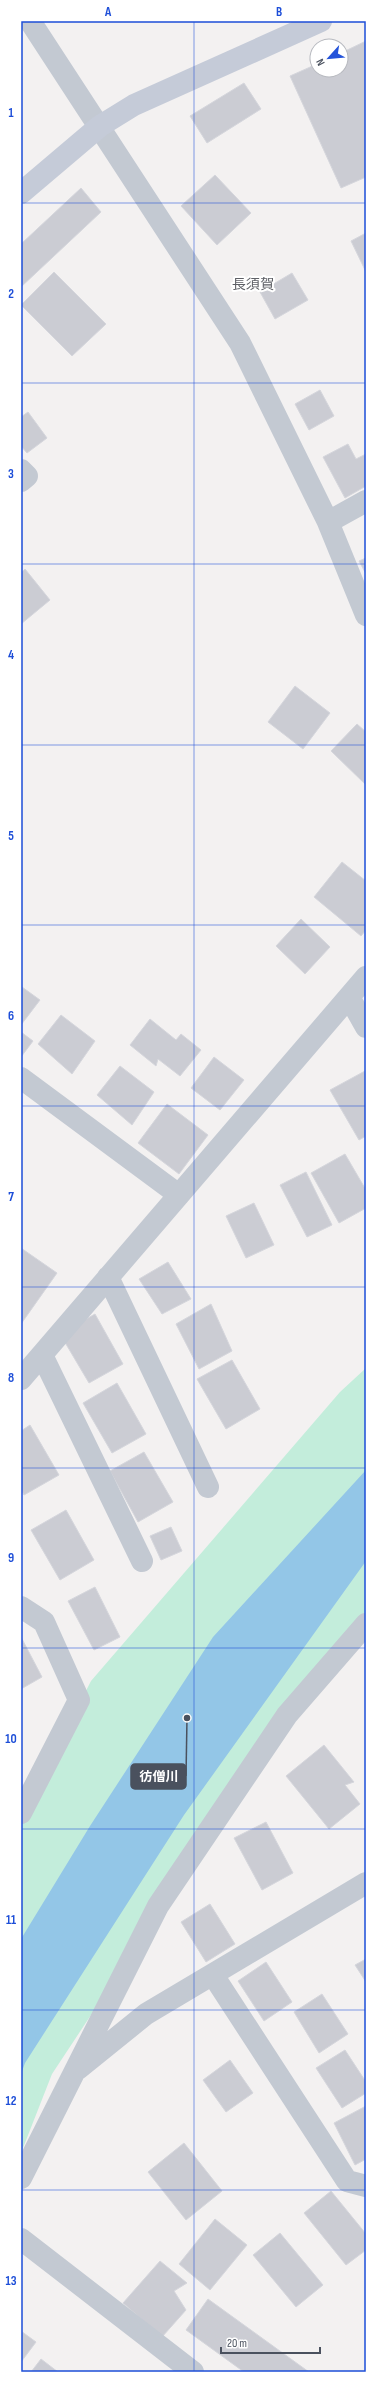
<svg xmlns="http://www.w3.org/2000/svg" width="387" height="2393" viewBox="0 0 387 2393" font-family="'Sofia Sans Condensed','Noto Sans JP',sans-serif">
<rect width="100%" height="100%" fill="#f3f1f1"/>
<path fill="#c3eddb" d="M366 1368V1614L332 1650 52 2074 21 2153V1818L91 1681 340 1392Z"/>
<path fill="#93c6e7" d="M366 1470V1561L184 1815 25 2063 21 2074V1939L90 1826 213 1637Z"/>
<path fill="#cbccd3" stroke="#d5d6dc" d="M366 41V177L341 188 290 76 317 64V70H341V53Z
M244 83 261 109 207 143 190 116Z
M215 175 251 213 217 245 181 206Z
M81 188 101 212 21 287V244Z
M366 233V272L351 241Z
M54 272 106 324 72 356 21 305Z
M292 273 308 300 275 319 260 292Z
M320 390 334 416 309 430 295 404Z
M28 412 47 438 27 453 21 446V417Z
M348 444 356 459 366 454V486L345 498 323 457Z
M366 558V574L359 561Z
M25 569 50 600 21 624V573Z
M295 686 330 713 303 749 268 722Z
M357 724 366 732V785L331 751Z
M342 862 366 881V930L361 936 314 897Z
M301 919 330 947 305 974 276 946Z
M22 987 40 1000 21 1025V988Z
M61 1015 95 1041 72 1074 38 1044Z
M150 1019 176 1040 181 1034 201 1050 180 1076 158 1059 156 1066 130 1045Z
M21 1032 33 1041 21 1057Z
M214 1057 244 1080 220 1110 191 1088Z
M120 1066 154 1092 132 1125 97 1095Z
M365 1071 366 1136 359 1140 330 1090Z
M167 1104 208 1135 179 1174 138 1143Z
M345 1154 366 1190V1208L339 1223 311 1173Z
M306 1172 332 1225 307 1237 280 1185Z
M254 1203 274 1245 246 1258 226 1216Z
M21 1248 57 1273 21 1324Z
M168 1262 191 1299 162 1314 139 1279Z
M211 1304 232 1351 199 1369 176 1324Z
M95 1314 123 1364 89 1383 60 1334Z
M232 1360 260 1409 226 1429 197 1379Z
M117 1383 146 1434 112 1453 83 1403Z
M30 1425 59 1475 24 1495 21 1489V1431Z
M144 1452 173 1502 138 1522 110 1471Z
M66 1510 94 1560 60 1580 31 1530Z
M171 1527 182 1551 161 1560 150 1536Z
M95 1587 120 1637 94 1650 68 1601Z
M21 1637 42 1677 21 1689Z
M324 1745 354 1782 345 1785 360 1804 329 1829 286 1776Z
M266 1822 293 1873 262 1890 234 1838Z
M210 1904 235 1944 206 1962 181 1922Z
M366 1959V1982L355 1965Z
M266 1962 292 2002 264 2021 238 1981Z
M322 1994 348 2034 319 2053 294 2012Z
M345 2050 366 2082V2093L342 2108 316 2068Z
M230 2060 253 2093 226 2112 203 2080Z
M366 2106V2159L355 2165 334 2123Z
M184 2143 222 2191 186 2220 148 2172Z
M331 2191 366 2234V2250L346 2265 304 2213Z
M215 2219 247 2245 210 2290 179 2264Z
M280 2233 323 2285 296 2307 253 2255Z
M160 2261 187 2283 174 2291 186 2310 162 2337 123 2303Z
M208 2299 309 2372H244L186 2330Z
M21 2331 36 2342 21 2362Z
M41 2359 58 2372H31Z"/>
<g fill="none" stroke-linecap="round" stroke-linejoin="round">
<path stroke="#c3c9d2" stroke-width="22" d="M30 21 240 343 328 522 366 615
M21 470 27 476 21 481
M328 522 366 501
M349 997 366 1027
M21 1078 179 1195
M108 1277 208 1487
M42 1355 142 1561
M21 1379 366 977
M21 1607 44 1622 79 1700 21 1813
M213 1975 347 2181 366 2186
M78 2069 146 2014 366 1883
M21 2178 158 1906 287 1715 366 1624
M21 2239 193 2372"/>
<path stroke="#c5cbd8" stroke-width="22" d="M21 193 100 126 134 105 321 21"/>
</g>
<path fill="none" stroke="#1d4ed8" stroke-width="1" stroke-opacity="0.55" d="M194 21V2372M21 203H366M21 383H366M21 564H366M21 745H366M21 925H366M21 1106H366M21 1287H366M21 1468H366M21 1648H366M21 1829H366M21 2010H366M21 2190H366"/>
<g text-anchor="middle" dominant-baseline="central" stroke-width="4" stroke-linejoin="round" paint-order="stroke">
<g font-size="14" fill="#5e6066" stroke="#fff">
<text x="253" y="284">長須賀</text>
</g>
</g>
<path fill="none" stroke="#4a515e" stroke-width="1.5" d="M187 1718L186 1776"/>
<circle fill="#4a515e" stroke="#fff" stroke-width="1.5" cx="187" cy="1718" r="4"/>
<rect fill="#4a515e" stroke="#4a515e" stroke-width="1.5" x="131" y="1764" width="55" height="25" rx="4"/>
<g font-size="13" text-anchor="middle" font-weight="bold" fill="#fff">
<text x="159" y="1781">彷僧川</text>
</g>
<rect width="387" height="2393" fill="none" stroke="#ffffff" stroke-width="44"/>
<g transform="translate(329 58) rotate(243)"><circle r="19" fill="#ffffff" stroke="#b7b9bf"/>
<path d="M0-3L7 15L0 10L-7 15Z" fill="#2453da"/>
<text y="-6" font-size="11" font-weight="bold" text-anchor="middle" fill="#4a515e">N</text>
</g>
<path d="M221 2347v6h99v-6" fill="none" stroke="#4a515e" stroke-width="2"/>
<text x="227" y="2347" font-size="12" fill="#4a515e" stroke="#ffffff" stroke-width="3" paint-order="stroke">20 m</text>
<rect x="22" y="22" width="343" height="2349" fill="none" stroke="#1d4ed8" stroke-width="1.5"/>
<g font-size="13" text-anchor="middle" font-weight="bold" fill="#1d4ed8">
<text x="108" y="16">A</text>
<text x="279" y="16">B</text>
<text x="11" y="117">1</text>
<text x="11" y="298">2</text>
<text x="11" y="478">3</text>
<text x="11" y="659">4</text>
<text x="11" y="840">5</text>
<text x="11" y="1020">6</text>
<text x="11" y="1201">7</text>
<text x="11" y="1382">8</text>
<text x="11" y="1562">9</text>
<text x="11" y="1743">10</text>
<text x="11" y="1924">11</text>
<text x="11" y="2105">12</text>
<text x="11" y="2285">13</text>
</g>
</svg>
